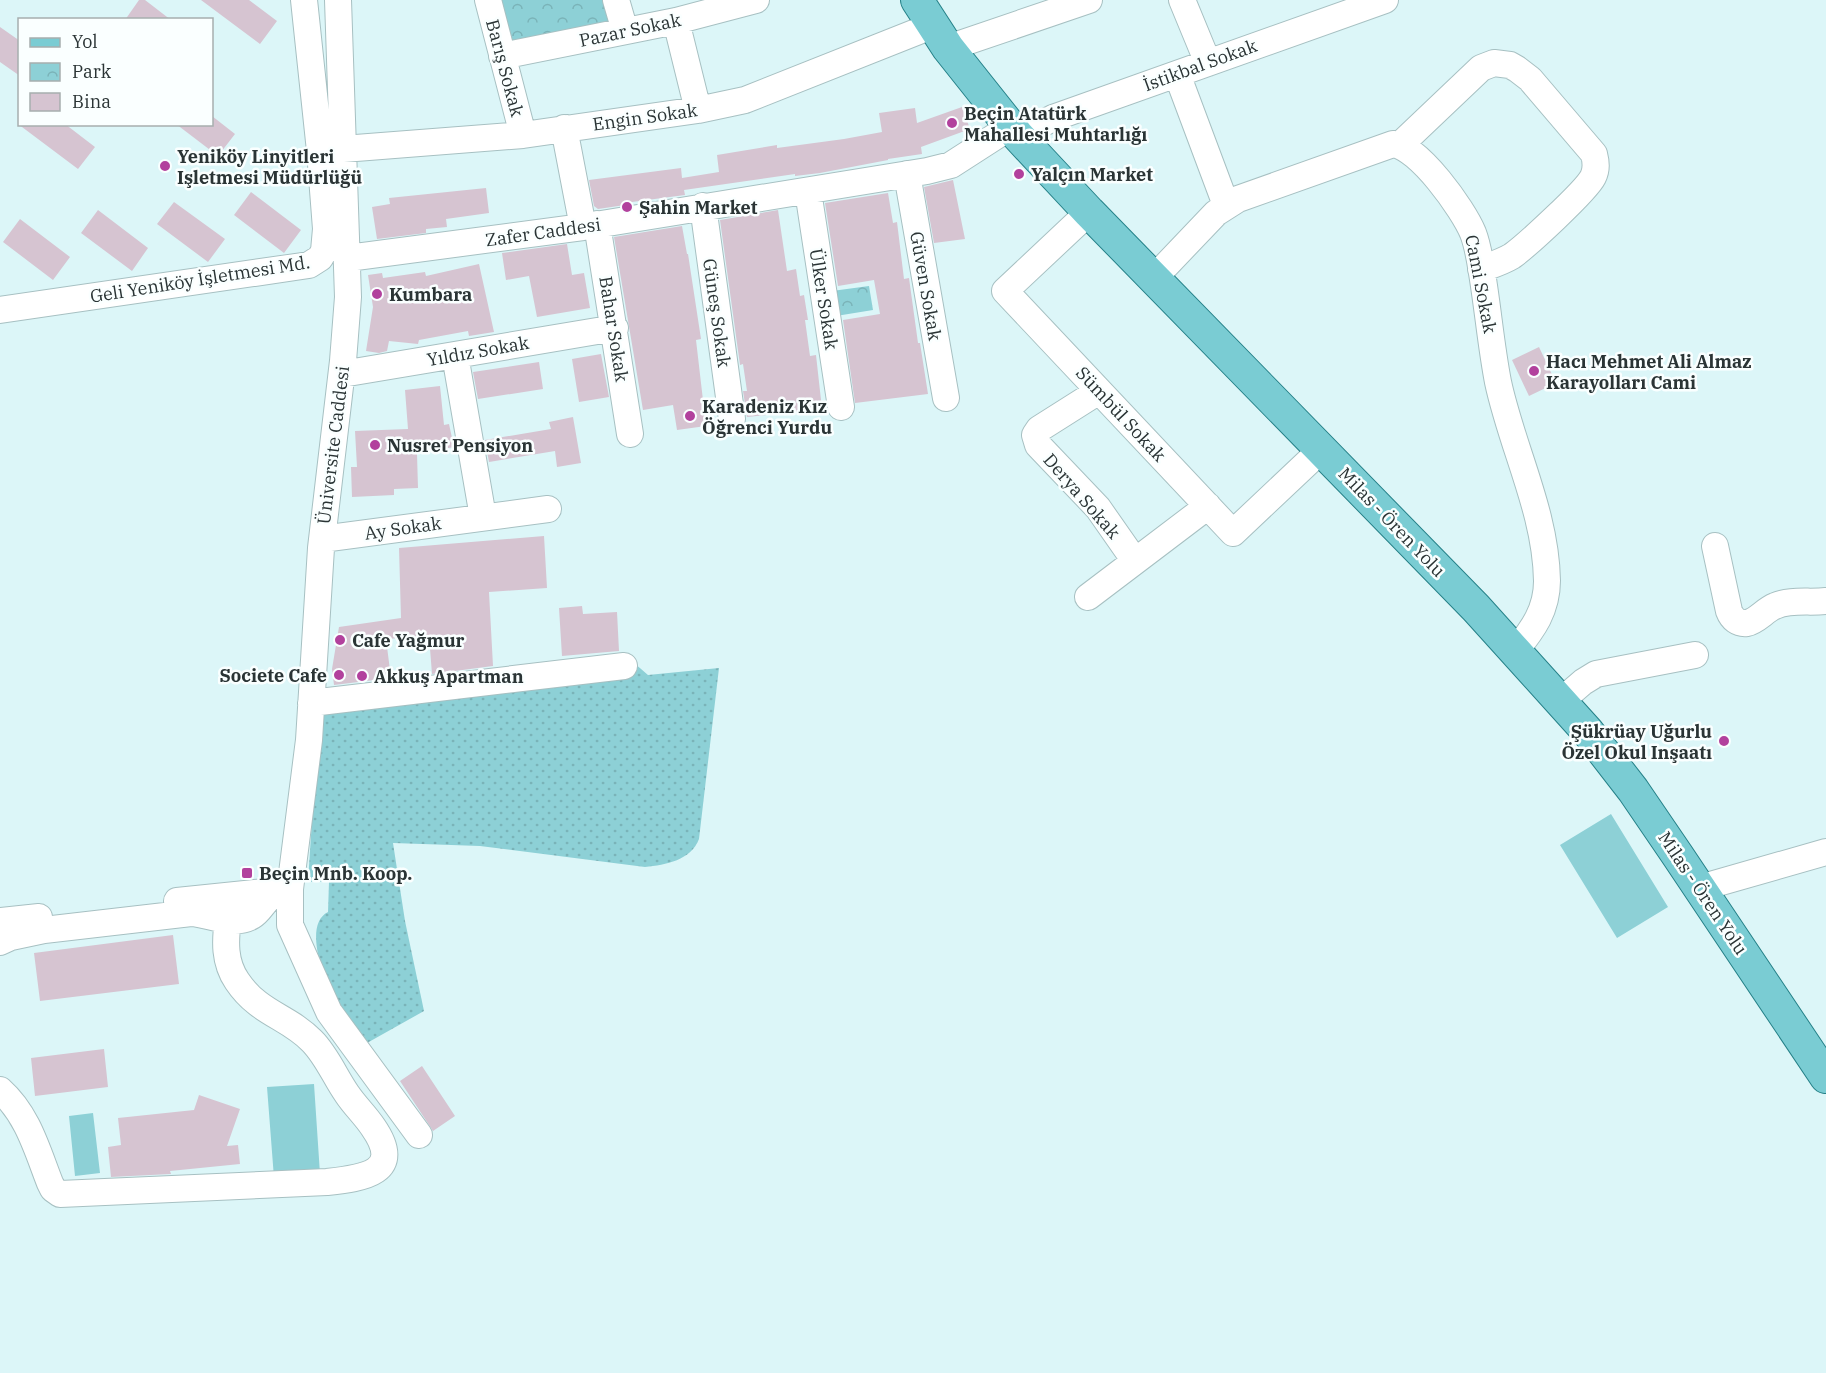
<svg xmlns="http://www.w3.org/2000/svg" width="1826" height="1373" viewBox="0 0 1826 1373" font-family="'IBM Plex Serif',serif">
<defs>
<pattern id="grass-dots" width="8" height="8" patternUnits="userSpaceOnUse" patternTransform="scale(1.5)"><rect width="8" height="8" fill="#8dd0d6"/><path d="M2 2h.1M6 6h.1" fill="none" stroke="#7ab3b8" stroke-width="1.8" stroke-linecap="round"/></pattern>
<pattern id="park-crowns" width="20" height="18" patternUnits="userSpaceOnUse" patternTransform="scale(1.5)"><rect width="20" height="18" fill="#8dd0d6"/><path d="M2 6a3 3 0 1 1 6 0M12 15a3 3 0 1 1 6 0" fill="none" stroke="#7ab3b8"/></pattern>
</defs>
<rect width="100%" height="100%" fill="#dcf6f8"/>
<path fill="url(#grass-dots)" d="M626 656 648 675 719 668 699 839C691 860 666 865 645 867L480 846 393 843 405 921 424 1011 367 1043C357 1029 345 1016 336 1002 325 983 302 925 328 912L329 882H308L319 712Z"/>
<path fill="url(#park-crowns)" d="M488 0H616L625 31 502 56Z
M869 286 873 310 836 316 832 291Z"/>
<path fill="#8dd0d6" d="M1611 814 1668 907 1617 938 1560 845Z
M314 1084 320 1174 274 1178 267 1087Z
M93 1113 100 1173 75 1176 69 1116Z"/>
<path fill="#d6c4d1" d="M139 0H145L171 20H125Z
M201 0H249L277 21 260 44Z
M0 27 20 41V76L0 62Z
M962 107 970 129 921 147 922 154 888 159V160L820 173 795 176V174L684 190 685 195 632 202V204L598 209 594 206 589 180 681 168 682 178 719 172 717 155 777 145V148L844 139 882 132 879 113 915 108 917 123Z
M212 116 235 134 218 156 176 124H212Z
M18 124H65L95 147 78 169Z
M953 180 965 239 934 243 924 187Z
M486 188 489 213 446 219 447 227 426 229V233L377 239 372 207 390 204 389 198Z
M251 192 301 230 284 253 234 215Z
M888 193 893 223 897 222 904 279 909 278 918 343H920L928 394 855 403 843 320 880 314 874 280 838 286 825 203Z
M174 202 225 239 208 262 157 224Z
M98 210 148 248 132 271 81 233Z
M778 210 787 271 796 269 800 296 804 295 808 320H805L810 356 816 355 822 409 747 417 743 391H747L743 364 740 365 720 220Z
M20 219 70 257 53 280 3 242Z
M682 226 687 254H688L701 339 696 340 706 426 677 430 673 405 643 410 614 237Z
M567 244 572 275 584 273 590 308 537 317 529 276 506 280 502 253Z
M479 264 494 332 469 336 468 331 419 340 418 344 389 341 387 351 379 353 366 351 373 307 368 275 382 273 383 278 425 272 426 276Z
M1539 347 1556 383 1529 396 1512 360Z
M601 354 609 397 579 402 572 359Z
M539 362 543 389 478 399 473 372Z
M440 386 444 425 449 424 454 447 417 454 418 488 394 489V495L352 497 351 467H357L355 431 408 429 405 390Z
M573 417 581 463 557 467 555 451 489 462 485 440 551 429 549 422Z
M544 536 547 588 489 592 493 666 432 674 429 636 386 639 391 678 334 685 332 669 339 627 401 618 399 548Z
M582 606 583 614 617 612 619 651 562 656 559 608Z
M173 935 179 984 40 1001 34 953Z
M104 1049 108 1087 35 1096 31 1058Z
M422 1066 455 1116 433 1131 400 1081Z
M199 1095 240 1109 227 1146 238 1145 240 1164 170 1171 171 1174 111 1177 108 1147 121 1145 118 1118 194 1110Z"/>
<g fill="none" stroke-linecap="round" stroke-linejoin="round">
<g stroke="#a7c0c2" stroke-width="28">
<path id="minor" d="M338 0 348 297 343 361 321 548 309 740 290 889V925L329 1012 419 1135
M488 0 523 135
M616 0 625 31
M1182 0 1208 63
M676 21 698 110
M948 48 1089 0
M502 56 676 21 756 0
M1177 74 1226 205
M564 128 583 227
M1018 136 1053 118 1385 0
M1400 145 1481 68 1494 63 1510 65 1517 69 1530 79 1594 154C1596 162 1597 169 1593 177 1586 191 1526 246 1512 256 1502 262 1492 265 1481 269
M343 149 523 135 698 110 745 100 934 25
M907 174 946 398
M808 191 841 407
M703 206 732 419
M1089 212 1005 291 1233 533 1321 450
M597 224 630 434
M348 258 583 227 927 171 951 165 1010 127
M1154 278 1216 213 1238 199 1393 144C1419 147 1463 209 1473 233 1478 246 1480 260 1482 273 1488 309 1491 346 1498 382 1512 448 1546 512 1547 581 1547 610 1533 629 1516 650
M0 310 309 265 320 258 324 251 326 229 320 151 304 0
M455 355 483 517
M342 374 615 328
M1099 391 1039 429 1035 435 1038 445 1098 508 1135 561
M322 539 548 509
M1715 546 1729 611C1732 619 1738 624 1747 623 1757 621 1765 610 1775 606 1791 599 1809 603 1826 601
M1088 597 1208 506
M1561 701 1583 682 1596 674 1695 655
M311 703 624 666
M1700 888 1826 852
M177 901 283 890
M0 921 39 917
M0 942 11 937 44 930 191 913C210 914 234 927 252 916 259 912 262 905 268 899 273 895 283 892 290 889
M0 1090C28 1115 37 1150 50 1183L53 1189 60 1194 327 1182C363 1178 405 1173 373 1127 365 1115 355 1106 347 1094 335 1077 327 1056 312 1041 288 1016 259 1014 237 981 224 962 225 941 228 919"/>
</g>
<g stroke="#258188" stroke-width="34">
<path id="major" d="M917 0 948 48 1018 136 1089 212 1476 608 1588 732 1633 790 1678 856 1826 1077"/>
</g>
<use href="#minor" stroke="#fff" stroke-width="26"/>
<use href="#major" stroke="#7accd3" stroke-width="32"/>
</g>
<g fill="#b2419d" stroke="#faffff" stroke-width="2">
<circle cx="952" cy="123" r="6"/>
<circle cx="165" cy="166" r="6"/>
<circle cx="1019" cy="174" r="6"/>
<circle cx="627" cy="207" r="6"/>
<circle cx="377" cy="294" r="6"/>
<circle cx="1534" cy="371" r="6"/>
<circle cx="690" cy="416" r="6"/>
<circle cx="375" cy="445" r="6"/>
<circle cx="340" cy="640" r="6"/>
<circle cx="339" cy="675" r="6"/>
<circle cx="362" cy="676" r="6"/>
<circle cx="1724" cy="741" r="6"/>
<rect x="241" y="867" width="12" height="12" rx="3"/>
</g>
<g text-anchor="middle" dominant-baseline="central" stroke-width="5" stroke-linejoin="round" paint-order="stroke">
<g font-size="18" fill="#2a3435" stroke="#faffff">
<text transform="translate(630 30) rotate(-12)">Pazar Sokak</text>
<text transform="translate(1200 65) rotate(-20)">İstikbal Sokak</text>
<text transform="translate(505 68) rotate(75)">Barış Sokak</text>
<text transform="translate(645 117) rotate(-8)">Engin Sokak</text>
<text transform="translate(543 232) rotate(-8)">Zafer Caddesi</text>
<text transform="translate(200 279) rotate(-9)">Geli Yeniköy İşletmesi Md.</text>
<text transform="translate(1481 284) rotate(79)">Cami Sokak</text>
<text transform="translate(926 286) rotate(80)">Güven Sokak</text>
<text transform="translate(824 299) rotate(81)">Ülker Sokak</text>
<text transform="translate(717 313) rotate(82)">Güneş Sokak</text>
<text transform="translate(614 329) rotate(81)">Bahar Sokak</text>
<text transform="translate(478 351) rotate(-10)">Yıldız Sokak</text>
<text transform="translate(1121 414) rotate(47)">Sümbül Sokak</text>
<text transform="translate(333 445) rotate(-83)">Üniversite Caddesi</text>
<text transform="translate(1082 496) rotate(49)">Derya Sokak</text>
<text transform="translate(1392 522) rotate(46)">Milas - Ören Yolu</text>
<text transform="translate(403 528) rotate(-8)">Ay Sokak</text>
<text transform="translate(1703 893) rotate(56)">Milas - Ören Yolu</text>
</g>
<g font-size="18" font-weight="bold" fill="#2a3435" stroke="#faffff" text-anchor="start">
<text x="964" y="113">Beçin Atatürk<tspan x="964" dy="21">Mahallesi Muhtarlığı</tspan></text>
<text x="177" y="156">Yeniköy Linyitleri<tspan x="177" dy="21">Işletmesi Müdürlüğü</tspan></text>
<text x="1031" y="174">Yalçın Market</text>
<text x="639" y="207">Şahin Market</text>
<text x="389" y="294">Kumbara</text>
<text x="1546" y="361">Hacı Mehmet Ali Almaz<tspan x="1546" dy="21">Karayolları Cami</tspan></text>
<text x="702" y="406">Karadeniz Kız<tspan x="702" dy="21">Öğrenci Yurdu</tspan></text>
<text x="387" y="445">Nusret Pensiyon</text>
<text x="352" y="640">Cafe Yağmur</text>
<text x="327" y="675" text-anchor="end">Societe Cafe</text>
<text x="374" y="676">Akkuş Apartman</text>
<text x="1712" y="731" text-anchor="end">Şükrüay Uğurlu<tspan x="1712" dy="21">Özel Okul Inşaatı</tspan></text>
<text x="259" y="873">Beçin Mnb. Koop.</text>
</g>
</g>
<rect x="18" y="18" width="195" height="108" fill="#faffff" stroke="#a7aeae" stroke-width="1.5"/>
<rect x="30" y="38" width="30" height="9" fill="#7accd3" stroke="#a7aeae" stroke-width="1.5"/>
<text x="72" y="48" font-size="18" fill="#2a3435">Yol</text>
<rect x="30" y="63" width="30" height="18" fill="url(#park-crowns)" stroke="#a7aeae" stroke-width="1.5"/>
<text x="72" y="78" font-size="18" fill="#2a3435">Park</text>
<rect x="30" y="93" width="30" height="18" fill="#d6c4d1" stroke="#a7aeae" stroke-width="1.5"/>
<text x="72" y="108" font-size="18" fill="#2a3435">Bina</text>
</svg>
